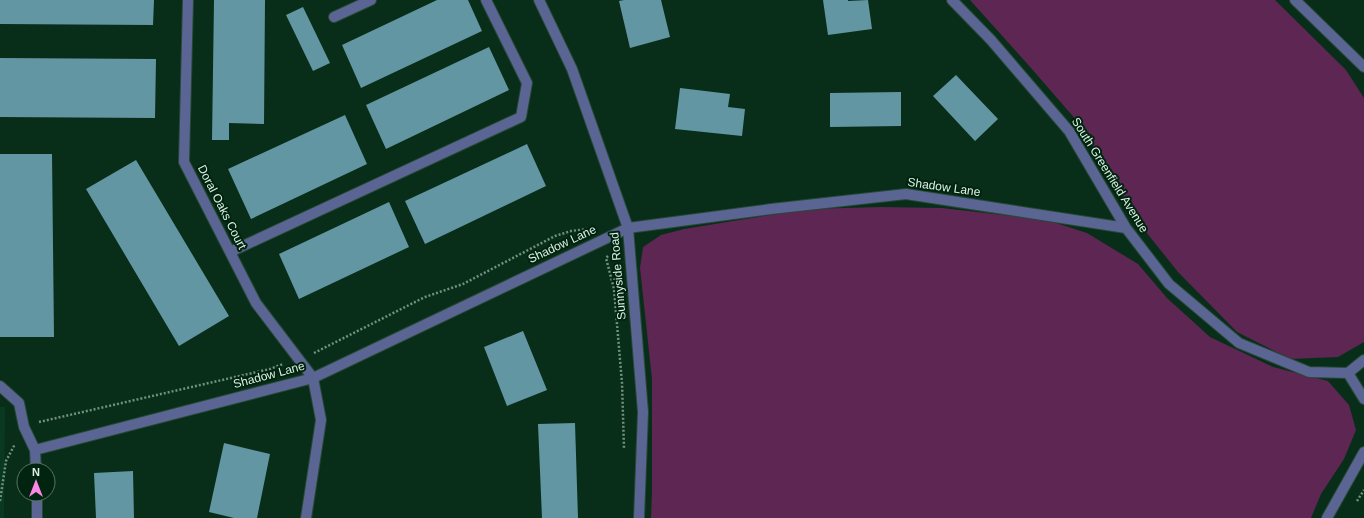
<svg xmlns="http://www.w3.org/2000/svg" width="1364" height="518" viewBox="0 0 1364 518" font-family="Helvetica,sans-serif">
<rect width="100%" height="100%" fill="#082e19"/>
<path fill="#093920" d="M0 407H5L4 518H0Z"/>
<path fill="#5d2653" d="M970 0H1275L1346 70 1364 98V342L1338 357 1290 359 1237 332 1178 272 1138 222 1077 121 1031 68Z
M881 207 942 208 1047 220 1087 233 1138 264 1167 298 1210 337 1273 367 1328 381 1349 405 1356 430 1344 459 1321 494 1311 518H651L652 491V379L640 268 643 247 661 235 684 229 807 209Z"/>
<path fill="#6396a3" d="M0 0H154L153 25 0 24Z
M214 0H265L264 124 229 123V140H212Z
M437 0H468L482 31 361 88 342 45Z
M624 0H661L670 37 630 48 619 1Z
M823 0H848V1L868 0 872 29 828 35Z
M303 7 330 63 313 71 286 15Z
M489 47 509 90 386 149 366 105Z
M0 58 156 59 155 118 0 117Z
M956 75 998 119 975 141 933 96Z
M680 88 730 94 728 107 745 109 742 136 675 129Z
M901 92V126L830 127V93Z
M345 115 367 164 251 219 228 169Z
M527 144 546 186 425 244 405 201Z
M0 154H52L54 337H0Z
M136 160 229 316 179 346 86 189Z
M389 202 409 247 299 299 279 254Z
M523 331 547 390 507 406 484 347Z
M575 423 578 518H542L538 424Z
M224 443 270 454 257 518H234L209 512Z
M133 471 134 518H96L94 473Z"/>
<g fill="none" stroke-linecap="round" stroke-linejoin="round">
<g stroke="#264935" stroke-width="12">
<path id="service" d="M334 17 371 0"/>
</g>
<g stroke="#264935" stroke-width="12">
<path id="minor" d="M188 0 184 162 256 303 313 378 321 420 306 518
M539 0 572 69 628 228 643 412 639 518
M952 0 991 40 1069 131 1126 228 1169 284 1239 343 1309 372 1348 373
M1295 0 1364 67
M230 252 521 117 527 83 486 0
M1364 360 1348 373 1364 399
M0 386 19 403 24 427 35 450 36 470
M35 450 313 378 628 228 771 209 906 194 1126 228
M37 494V518
M1327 518 1364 452"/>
</g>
<path stroke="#73907f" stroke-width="2.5" stroke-dasharray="2 2" stroke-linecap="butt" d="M608 256 606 258 614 289 622 383 624 449
M314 353 425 297 463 284 555 236 571 231 587 229
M39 422 270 369 283 364
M0 501 6 461 15 444
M1357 501 1364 490"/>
<use href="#service" stroke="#5b6593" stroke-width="10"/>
<use href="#minor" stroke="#5b6593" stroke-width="10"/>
</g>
<g text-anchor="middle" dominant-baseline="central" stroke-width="4" stroke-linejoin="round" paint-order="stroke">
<g font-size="12" fill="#dcf0e2" stroke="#00240f">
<text transform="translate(1110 175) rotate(58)">South Greenfield Avenue</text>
<text transform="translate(944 187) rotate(8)">Shadow Lane</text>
<text transform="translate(222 207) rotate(63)">Doral Oaks Court</text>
<text transform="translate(562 244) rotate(-25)">Shadow Lane</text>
<text transform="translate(618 276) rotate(-95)">Sunnyside Road</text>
<text transform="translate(269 375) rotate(-15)">Shadow Lane</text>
</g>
</g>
<g transform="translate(36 482)"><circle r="19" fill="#00240f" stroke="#587663"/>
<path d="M0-3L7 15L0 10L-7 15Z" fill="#fb87e5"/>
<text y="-6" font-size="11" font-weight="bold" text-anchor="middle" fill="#dcf0e2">N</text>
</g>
</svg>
